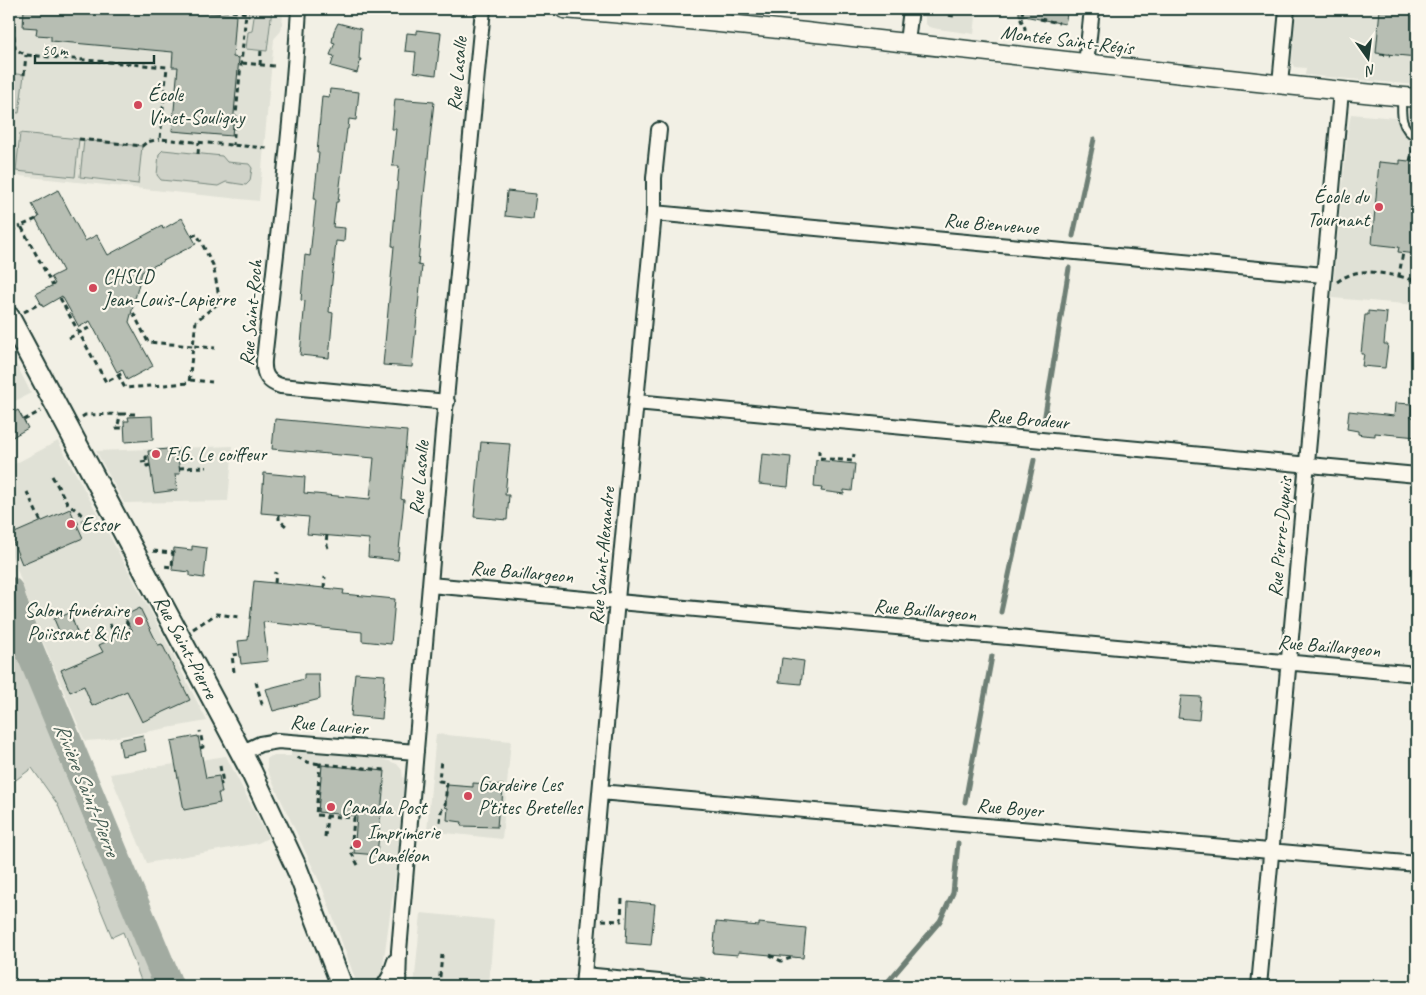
<svg xmlns="http://www.w3.org/2000/svg" width="1426" height="995" viewBox="0 0 1426 995" font-family="Caveat,sans-serif">
<rect width="100%" height="100%" fill="#f2f0e5"/>
<filter id="ink" filterUnits="userSpaceOnUse"><feTurbulence type="fractalNoise" baseFrequency=".02" numOctaves="2"/><feDisplacementMap in="SourceGraphic" scale="10" xChannelSelector="R" yChannelSelector="G"/><feConvolveMatrix kernelMatrix="1 2 1 2 8 2 1 2 1" color-interpolation-filters="sRGB"/></filter>
<g filter="url(#ink)">
<path fill="#e0e1d6" d="M9 9H281L283 14 282 25 281 31 274 39 259 201 10 175 9 171Z
M925 9H977L974 34 938 29 929 27 925 23Z
M1296 9H1417V85L1305 75 1306 68 1294 67 1292 63Z
M1351 114 1417 120V305L1332 298 1348 130Z
M9 350 31 393 9 404Z
M58 441 153 616 207 721 100 740 85 741 38 630 16 566 9 550V467Z
M233 446 228 501 124 503 96 451Z
M436 734 511 741 502 839 427 831Z
M291 751 376 758 389 761 397 764 402 770 404 788 398 857 381 980 376 986 374 984 365 986 357 984 322 887 267 770V759L271 756H291Z
M226 756 268 838 258 843 147 863 110 774Z
M421 913 494 920 489 986H414Z"/>
<path fill="#cfd2c8" stroke="#77887e" d="M249 9H272L267 51 246 49 248 32 252 31 254 17 248 16Z
M9 73 24 75 19 113 9 112Z
M20 133 79 139 75 177 16 171Z
M84 140 142 146 138 184 80 177Z
M163 150 222 156 227 162 249 164 252 168 250 181 246 185 226 182 218 186 161 180 157 175 159 154Z
M9 622 56 750 155 986H143L123 932 112 937 58 805 32 768 9 785Z"/>
<g fill="none" stroke-linecap="round" stroke-linejoin="round">
<path stroke="#6e7f75" stroke-width="5" d="M1073 236 1094 139
M1044 421 1069 268
M1001 612 1034 460
M965 802 992 656
M886 984 940 921 953 893 958 843"/>
<path stroke="#a2aba1" stroke-width="29" d="M9 591 25 639 169 986"/>
</g>
<path fill="#b7beb3" stroke="#1f3d34" d="M24 9H166L236 15 233 57 239 58 232 136 172 131 178 67H172L173 52 51 41V36L36 35 37 28 23 27Z
M1019 9H1068L1065 24 1019 15Z
M1380 9H1417V57L1376 53Z
M338 23 361 29 359 59H361L357 73 331 66 334 56 330 55 335 43 332 42 334 31Z
M417 30 441 33 436 75 414 72 416 52 405 51 407 33 417 34Z
M330 89 359 92 356 120 349 119 348 129H347L338 202H336L333 227 345 228 344 242 336 241 329 312 333 313 329 358 300 355 305 301 301 300 305 255 310 256 316 199H314L319 153H317L322 96 329 97Z
M395 99 434 102 424 195 418 265 422 266 412 367 383 365 394 246H392L399 166H392L396 129H392Z
M1400 160 1417 162V254L1398 252 1399 247 1372 244 1379 162 1400 164Z
M58 190 85 241 97 235 108 255 162 226 163 229 182 218 196 244 142 272 129 322 153 366 127 380 122 369 117 372 90 321 79 327 62 296 43 307 36 294 55 284 51 277 63 271 36 219 39 217 32 204Z
M507 191 536 194 533 219 505 216Z
M1368 311 1387 313 1384 344H1388L1385 368 1362 366 1364 354H1361L1365 315H1368Z
M1395 403 1412 404 1411 417H1417V437L1375 433V436L1363 435 1358 434V431L1347 429 1349 411 1394 416Z
M18 410 28 428 9 439V415Z
M152 416 153 440 125 442 124 421H129L128 417Z
M275 419 407 431 401 499 404 500 398 560 368 557 369 539 307 534 309 517 261 513 264 473 305 477 304 493 370 499 374 458 272 449Z
M481 442 510 444 505 495H509L507 520 474 517Z
M177 448 180 474H175L177 490 154 493 148 451Z
M762 454 791 457 788 487 759 484Z
M816 460 855 464 852 491 844 490V494L821 491 822 488 814 487Z
M70 509 83 538 22 564 10 535Z
M192 546 207 548 204 578 190 576V572L172 570 174 548 192 550Z
M254 581 344 590 343 594 395 599 391 644 362 641V632L263 622 268 661 241 664 238 641 248 640Z
M140 608 158 645 162 644 190 700 142 722 127 691 92 706 84 686 70 692 61 670 103 652 99 645 131 630 124 616Z
M70 613 77 632 62 638 54 619Z
M782 658 804 661 801 684 779 682Z
M355 673 385 675 382 719 351 716Z
M304 674H319L320 699 273 711 266 689 304 679Z
M1181 696 1201 697 1199 720 1178 718Z
M143 735 146 751 122 756 119 740Z
M198 736 206 778 219 776 222 793H218L220 803 184 810 171 741Z
M322 765 385 771 377 855 354 853 357 816 318 812Z
M473 783 503 785 502 803H499L497 827 461 826 462 822 447 820 448 808 445 807 447 785 473 787Z
M628 901 655 904 651 945 626 943Z
M716 922 759 926V923L806 928 803 958 738 952V955L713 953Z"/>
<g fill="none" stroke-linecap="round" stroke-linejoin="round">
<g stroke="#1f3d34" stroke-width="11">
<path id="service" d="M1402 97C1401 114 1400 129 1417 137"/>
</g>
<g stroke="#1f3d34" stroke-width="18">
<path id="minor" d="M299 9C292 126 277 243 264 360 263 374 267 382 281 386L447 402
M723 22 724 9
M907 42 911 9
M1086 64 1092 9
M1280 84 1287 9
M654 213 1324 275
M636 402 1417 475
M430 585 1417 674
M241 753 260 744 278 741 416 752
M600 792 1417 864
M584 975 702 986
M384 986 390 976 395 961
M398 986 399 951 443 431 483 9
M583 986 618 589 654 213V178L659 130
M1259 986 1341 91"/>
</g>
<g stroke="#1f3d34" stroke-width="21">
<path id="tertiary" d="M564 9C849 32 1132 72 1417 98"/>
</g>
<g stroke="#1f3d34" stroke-width="24">
<path id="secondary" d="M9 317 251 771 297 869 342 986"/>
</g>
<path stroke="#1f3d34" stroke-width="3" stroke-dasharray="5 4" stroke-linecap="butt" d="M214 9 246 13 233 145
M947 9 946 15 954 16
M1023 9 1021 20 1025 28 1024 41
M9 10 12 12 15 49 26 55 167 67 160 139 267 148
M210 13V9
M1040 19 1059 23
M1380 54 1390 55
M242 63 274 66
M260 65 261 50
M24 75 26 55
M79 139 142 146 147 142 160 139
M198 154 199 142
M1410 161 1414 146
M36 219 21 226 53 286
M11 231 21 226
M192 236 197 234 213 265 220 302 196 321 193 346 215 348
M1399 276 1417 281
M1337 282C1359 266 1374 273 1399 276L1403 252
M60 298 106 382 123 373
M24 312 41 303
M69 338 93 326
M118 375 125 388 189 383 193 346 148 342 132 310
M190 380 212 382
M121 414H138
M82 417 85 415 121 414 117 428H124
M24 420 41 411
M819 450V458L853 461 854 454
M141 462 147 461
M150 465 147 466 146 457 151 456
M179 468 207 467
M52 476 68 504 80 513 85 520 77 523
M27 492 41 522
M279 515V520L286 526
M327 535 326 542 328 548
M153 551 173 553 172 567 162 566
M275 583 276 572
M324 588 325 577
M110 624 114 635 117 636 131 630 126 621
M193 629 216 614 240 617
M234 672 232 655 239 654
M256 682 262 704 265 703
M200 748 203 747 200 731
M297 757 307 762 320 764
M220 766 223 783 220 784
M440 822 441 811 445 805 447 782 439 781 441 759
M325 837 327 816
M358 865 351 852 354 818 316 815 320 764 385 770
M602 920 621 921 622 898
M770 955 781 961 795 957
M439 986 442 955"/>
<use href="#service" stroke="#fbf7ec" stroke-width="7"/>
<use href="#minor" stroke="#fbf7ec" stroke-width="14"/>
<use href="#tertiary" stroke="#fbf7ec" stroke-width="18"/>
<use href="#secondary" stroke="#fbf7ec" stroke-width="20"/>
</g>
</g>
<g fill="#d1495b" stroke="#fbf7ec" stroke-width="2">
<circle cx="138" cy="105" r="5"/>
<circle cx="1379" cy="207" r="5"/>
<circle cx="93" cy="288" r="5"/>
<circle cx="156" cy="454" r="5"/>
<circle cx="71" cy="524" r="5"/>
<circle cx="139" cy="621" r="5"/>
<circle cx="468" cy="796" r="5"/>
<circle cx="331" cy="807" r="5"/>
<circle cx="357" cy="844" r="5"/>
</g>
<g text-anchor="middle" dominant-baseline="central" stroke-width="4.5" stroke-linejoin="round" paint-order="stroke">
<g font-size="20" fill="#1f3d34" stroke="#fbf7ec">
<text transform="translate(1067 40) rotate(7)">Montée Saint-Régis</text>
<text transform="translate(457 74) rotate(-85)">Rue Lasalle</text>
<text transform="translate(991 224) rotate(5)">Rue Bienvenue</text>
<text transform="translate(251 313) rotate(-85)">Rue Saint-Roch</text>
<text transform="translate(1028 419) rotate(5)">Rue Brodeur</text>
<text transform="translate(419 478) rotate(-85)">Rue Lasalle</text>
<text transform="translate(1280 537) rotate(-85)">Rue Pierre-Dupuis</text>
<text transform="translate(602 556) rotate(-85)">Rue Saint-Alexandre</text>
<text transform="translate(522 572) rotate(5)">Rue Baillargeon</text>
<text transform="translate(925 610) rotate(5)">Rue Baillargeon</text>
<text transform="translate(1329 646) rotate(5)">Rue Baillargeon</text>
<text transform="translate(186 647) rotate(62)">Rue Saint-Pierre</text>
<text transform="translate(329 725) rotate(5)">Rue Laurier</text>
<text transform="translate(1010 808) rotate(5)">Rue Boyer</text>
</g>
<g font-size="20" fill="#1f3d34" stroke="#fbf7ec" text-anchor="start">
<text x="148" y="94">École<tspan x="148" dy="23">Vinet-Souligny</tspan></text>
<text x="1369" y="196" text-anchor="end">École du<tspan x="1369" dy="23">Tournant</tspan></text>
<text x="103" y="276">CHSLD<tspan x="103" dy="23">Jean-Louis-Lapierre</tspan></text>
<text x="166" y="454">F.G. Le coiffeur</text>
<text x="81" y="524">Essor</text>
<text x="129" y="610" text-anchor="end">Salon funéraire<tspan x="129" dy="23">Poiissant &amp; fils</tspan></text>
<text x="478" y="784">Gardeire Les<tspan x="478" dy="23">P'tites Bretelles</tspan></text>
<text x="341" y="807">Canada Post</text>
<text x="367" y="832">Imprimerie<tspan x="367" dy="23">Caméléon</tspan></text>
</g>
<g font-size="21" font-style="italic" fill="#465e55" stroke="#fbf7ec">
<text transform="translate(87 789) rotate(68)">Rivière Saint-Pierre</text>
</g>
</g>
<rect width="1426" height="995" fill="none" stroke="#fbf7ec" stroke-width="30"/>
<rect x="15" y="15" width="1396" height="965" fill="none" stroke="#1f3d34" stroke-width="2" filter="url(#ink)"/>
<g transform="translate(1368 58) rotate(166)" stroke="#fbf7ec" stroke-width="4" paint-order="stroke">
<path d="M0-4L9 19L0 12L-9 19Z" fill="#1f3d34"/>
<text y="-8" font-size="14" font-weight="bold" text-anchor="middle" fill="#1f3d34">N</text>
</g>
<path d="M35 55v8h119v-8" fill="none" stroke="#1f3d34" stroke-width="2.5"/>
<text x="42" y="55" font-size="15" fill="#1f3d34" stroke="#fbf7ec" stroke-width="4" paint-order="stroke">50 m</text>
</svg>
